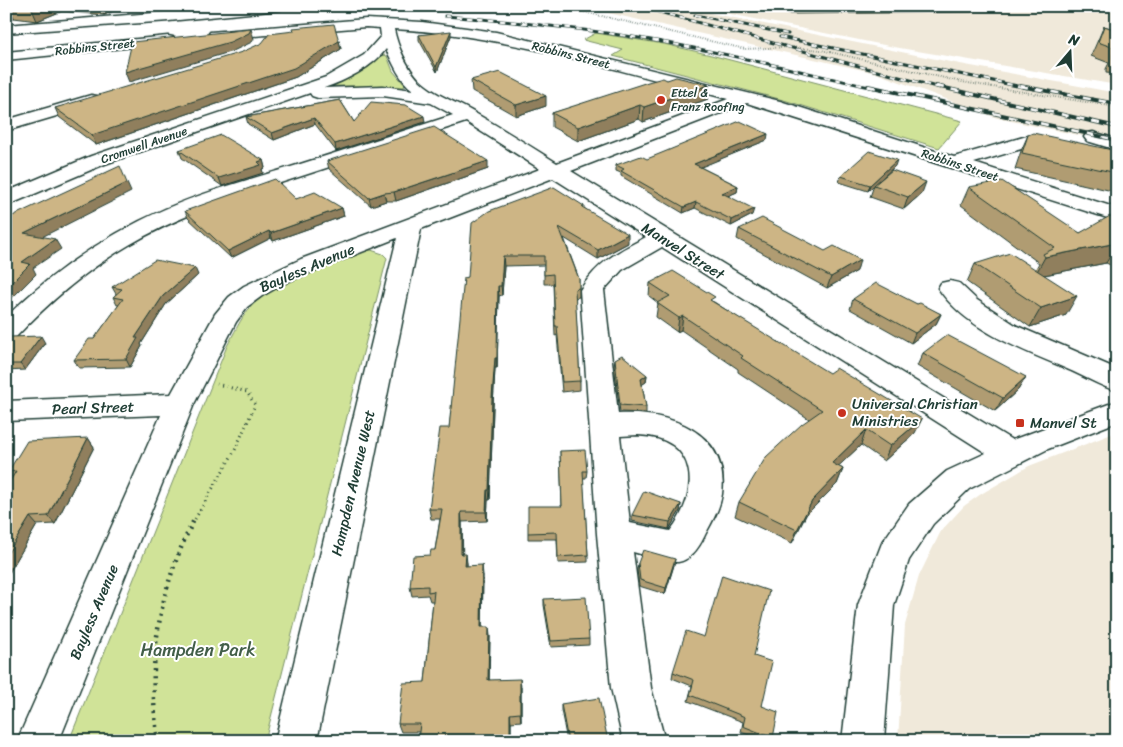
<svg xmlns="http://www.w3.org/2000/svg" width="1123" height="747" viewBox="0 0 1123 747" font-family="Sriracha,sans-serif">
<rect width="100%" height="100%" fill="#fff"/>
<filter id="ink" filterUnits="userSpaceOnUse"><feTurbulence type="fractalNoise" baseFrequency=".02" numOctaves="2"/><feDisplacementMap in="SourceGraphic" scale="10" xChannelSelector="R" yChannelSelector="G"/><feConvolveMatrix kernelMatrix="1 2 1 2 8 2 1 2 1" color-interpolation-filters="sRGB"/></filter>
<g filter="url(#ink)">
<path fill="#f0e9da" d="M577 6H676L960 64 1117 93V148L1083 136 997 118 876 73Z
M690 6H1117V85L894 47Z
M1117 432V741H898L905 625 919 576 941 531 964 506 981 494 1029 466Z"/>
<path fill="#d0e398" stroke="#789066" d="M596 33 664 44 711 55 962 121 939 148 787 101 613 56 623 50 583 40Z
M384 55 387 56 393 71 405 85 404 87 332 86Z
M371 250 383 254 387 258 265 741H69L227 346C234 334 240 319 249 309 276 278 325 266 363 251Z"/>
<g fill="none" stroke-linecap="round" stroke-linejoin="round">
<g stroke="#1f3d34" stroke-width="3">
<path id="minor" d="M238 6H286L280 10 169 21 6 33V25Z
M366 19 422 22 496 32 780 101 954 157 1027 136 1069 145 1071 149 1069 153 1062 155 1028 147 974 163 1117 208V221L747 103 571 171 1012 440 1117 401V422L1048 449 969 489 933 524 909 560 894 605 884 741H842L858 605 882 543 909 504 947 471 986 453 662 247 622 270 604 290 618 414C668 411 730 431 722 494 720 508 713 520 706 533 701 544 692 560 678 562 667 563 645 555 633 552L651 688 665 741H623L611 688 597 534 580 290C598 262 617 252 646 237L553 178 421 229 317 741H275L397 238 289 281 262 296 247 307 236 322 194 404 59 741H17L161 415 6 421V401L171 394 215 314 229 297 244 286 301 259 540 169 466 122C413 139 361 157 308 174 246 194 185 212 129 245 86 270 49 302 15 338L6 340V317C52 272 106 235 165 209 207 191 251 179 294 166 348 149 400 132 453 115L431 103 383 96 318 98 312 96 310 93 105 164 6 206V192L91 156 326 77 364 55 381 36 380 28 366 27 215 39 208 35 210 32ZM394 29C507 35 618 71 728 99L557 163C530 146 503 129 475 113 457 102 434 95 419 80 407 68 397 45 394 29ZM386 49C393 63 400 81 413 90L383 86 324 88C345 81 373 67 386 49ZM638 435C699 437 701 492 670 531L630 523 620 436Z
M168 36 173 37 175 40 173 43 6 60V52Z
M91 95 97 96 99 100 97 104 6 131V120Z
M1093 132 1117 139V150L1087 141 1084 137 1087 133Z
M950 281 959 283 977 300 1017 326 1117 369V391C1100 386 1084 376 1067 369 1022 349 967 331 938 288L941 283Z"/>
</g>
<path stroke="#1f3d34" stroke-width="2" stroke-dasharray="0.5 2" stroke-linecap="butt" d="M577 6 584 12 745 49 790 47 821 50 962 82 1117 107"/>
<path stroke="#1f3d34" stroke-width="3" stroke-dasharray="1 4" stroke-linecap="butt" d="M195 519 235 450 255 405 247 392 217 384"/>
<path stroke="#1f3d34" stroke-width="4.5" stroke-dasharray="2 5" stroke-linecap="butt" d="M158 741C146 664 159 587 195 518"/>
<use href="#minor" fill="#fff" fill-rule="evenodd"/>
<g stroke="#1f3d34" stroke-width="3">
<path id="rail-far1" d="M637 6 940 88
M695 15 788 34
M445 16C508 21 571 27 633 37 714 50 794 70 874 88
M780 37 1027 88"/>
</g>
<g stroke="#1f3d34" stroke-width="4">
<path id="rail" d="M868 86 1117 140
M936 86 1117 127
M1020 86 1117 104"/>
</g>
<use href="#rail-far1" stroke="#fff" stroke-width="2" stroke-dasharray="5.5" stroke-linecap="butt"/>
<use href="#rail" stroke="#fff" stroke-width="2.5" stroke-dasharray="8" stroke-linecap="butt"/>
</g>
<path fill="#b09c72" stroke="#1f3d34" d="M6 6H125L104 15 62 11 37 21 14 18 9 20 6 19Z
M783 6H975L972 12 789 14Z
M1104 26 1117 30V74L1106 73V69L1109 63 1091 56Z
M419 35 451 36 437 72 419 40Z
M339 41 341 49 296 77 96 145 59 117 55 108Z
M471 80 546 106 516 116 472 91Z
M667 80 708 99 643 122 639 119 578 141 552 127V113Z
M340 100 354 122H425L336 151 315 124 274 140 248 124 246 117Z
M1028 135 1117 151V192L1015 169 1021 151Z
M767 140 700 167 738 186 737 192 727 196 752 215 731 226 695 208 683 213 621 176V173L616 171V165Z
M179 150 263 160 265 168 262 169 263 173 222 186 182 158Z
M327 161 488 169 396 201H386L371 206 329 169Z
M895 166 876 184 922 193 904 209 870 197 874 185 868 191 839 182 841 176Z
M969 187 1080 233 1117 219V268L1106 263 1044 275 1066 315 1030 327 967 282 975 264 1035 270 1039 263 961 205Z
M296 199 342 208 344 216 273 241 271 238 231 258 188 218 185 211Z
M584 206V208L628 243 598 259 564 238 579 279V297L575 298 580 381V390L562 392 557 335 555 336 553 284H544V265L504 266 502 295 499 296 497 368H495L493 407 490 500H488L487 521 462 522V554L467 563V566L483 575 482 627 490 636 489 680 521 687V721L511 722V741H419L418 739 419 732H401L398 724 425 682 433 601H430L428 595 412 596 410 587 430 555 435 550 440 519H431L429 509 449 428 468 277Z
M739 229 857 271 827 288 737 239Z
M198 275 166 304 141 344 142 346 130 367 79 368 74 360 94 339 119 305H117L113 297 116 294 112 287Z
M650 283 714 302 915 433 884 461 861 445 838 466 843 469 837 484 806 515 792 543 735 516 739 502 809 419 738 372V369L681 330 677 332 656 317 658 303 649 296Z
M853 299 917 304 941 314 936 324 911 343 850 309Z
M6 342 45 343 25 370 6 371Z
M923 353 1026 377 1018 390 995 411 917 366Z
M615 359 647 375 646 382 642 384 646 407V413L620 412 614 365Z
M88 438 94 447 55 524 37 525 6 578V488L12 477 8 472Z
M560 451 587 471 586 478H583L588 555V562L558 563 557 539H528V533L562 506Z
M681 504 680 511 669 529 632 521V515Z
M638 563 674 565 665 594 639 586 637 570Z
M544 599 589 639V645L551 647 544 605Z
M754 656 762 706 773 738 771 741H764L741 732 743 722 688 701 692 686 672 678 673 672Z
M561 704 608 741H567L561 710Z"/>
<path fill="#907f5d" stroke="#1f3d34" d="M6 6H9L14 18 9 20 6 15Z
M35 6H60L62 11 37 21 31 7Z
M100 6H125L104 15Z
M251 29 254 39 252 42 233 51 129 82 125 72Z
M451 31V36L437 72 436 67Z
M339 41 341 49 296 77 96 145 92 135Z
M709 85 708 99 643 122 644 107Z
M546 96V106L516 116V105Z
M640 105 639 119 578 141V127Z
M424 116 425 122 336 151 335 144Z
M314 118 315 124 274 140 272 133Z
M768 134 767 140 694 170V164Z
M263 160 265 168 262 169 263 173 222 186 219 178Z
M897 160 895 166 868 191 870 185Z
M488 161V169L396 201 394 192Z
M6 165 10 172 6 174Z
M926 182 922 193 904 209 908 197Z
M127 183 131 192 30 243 24 233Z
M738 186 737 192 721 199 722 193Z
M384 193 386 201 371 206 369 198Z
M696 202 695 208 683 213 684 207Z
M342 208 344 216 273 241 271 233Z
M754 209 752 215 731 226 732 220Z
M269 231 271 238 231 258 228 251Z
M628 234V243L598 259V250Z
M55 239 61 249 33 268 36 274 6 304V288L22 262Z
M1117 243V245L1106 263 1034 277 1045 257Z
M503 256 504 266 502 295 501 286Z
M860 260 857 271 827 288 831 277Z
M195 268 198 275 166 304 141 344 142 346 130 367 126 359 135 338 163 296Z
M498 286 499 296 497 368V358Z
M1077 296 1066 315 1030 327 1041 308Z
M941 314 936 324 911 343 915 333Z
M683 316 681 330 677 332 679 318Z
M41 336 45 343 25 370 20 364Z
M495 358V368L493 407 490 500 489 490 492 397Z
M647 375 646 382 640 386 641 379Z
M1026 377 1018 390 995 411 1003 398Z
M922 419 915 433 884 461 890 446Z
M866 430 861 445 827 477 832 463Z
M88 438 94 447 55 524 48 516Z
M843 469 837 484 806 515 792 543 797 530 812 501Z
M487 490 488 500 487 521 486 512Z
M681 504 680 511 669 529 670 522Z
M461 512 462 522 463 563 461 554Z
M30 517 37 525 6 578V556Z
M466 554 467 563V575L465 566Z
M675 559 674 565 665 594 666 588Z
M482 565 483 575 482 636 481 627Z
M489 627 490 636 489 688 488 680Z
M520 679 521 687V721L520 713Z
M510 714 511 722V741H510Z"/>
<path fill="#cdb585" stroke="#1f3d34" d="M334 24 339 41 294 68 92 135 55 108 242 52 262 43 269 34 294 31 293 28Z
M1104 26 1117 30V49L1098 42Z
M251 29 249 33 230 42 125 72 132 42Z
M451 31 436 67 419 35Z
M1113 54H1117V59H1113Z
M500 72 546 96 516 105 471 80Z
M676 77 709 85 644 107 640 105 578 127 552 113 648 82 663 78 667 80Z
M340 100 354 122 371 102 406 105 424 116 335 144 314 118 272 133 246 117Z
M740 121 768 134 694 164 738 186 722 193 754 209 732 220 696 202 684 207 621 171 624 169 616 165 641 156 647 159Z
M434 127 488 161 394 192 384 193 369 198 327 161Z
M1033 133 1117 151V173L1022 153 1028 135Z
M221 135 263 160 258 162 261 165 219 178 179 150Z
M869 151 897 160 870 185 841 176Z
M120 166 127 183 24 233 55 239 22 262 30 264 6 288V219Z
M892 170 926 182 908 197 874 185Z
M275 179 296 199 315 192 342 208 271 233 269 231 228 251 185 211Z
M1002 181 1080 233 1110 216 1117 219V243L1045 257 1043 254 1055 248 969 187Z
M554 187 584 206 582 207 628 234 598 250 559 227 579 279V288L575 289 580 381 562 382 557 326H555L553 274 544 275V256H503L501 286H498L497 358H495L492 397 489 490H487L486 512H461V554H466L465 566 482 565 481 627H489L488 680 520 679V713L510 714V741H432L433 739H418L420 724H398L403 683 425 682 434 591 428 592V586L410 587 413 556 430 555 431 550H435L442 509H429L440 428H449L464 278 468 277 472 223 489 211Z
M762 218 825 251 834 246 860 260 831 277 739 229Z
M1010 253 1077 296 1041 308 975 264Z
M155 260 195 268 163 296 135 338H138L126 359 74 360 89 339H94L123 299 113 297 122 289 112 287Z
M673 271 715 297 710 300 829 373 836 368 922 419 890 446 866 430 832 463 843 469 812 501 797 530 739 502 766 457 802 424 822 410 741 358 743 356 683 316 679 318 657 303 670 296 650 283Z
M876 283 917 304 920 303 941 314 915 333 853 299Z
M947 335 1026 377 1003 398 923 353Z
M41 336 20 364H6V342L10 337Z
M622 355 647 375 641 379 646 407 620 405 615 359Z
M88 438 48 516 30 517 6 556V488L16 471 8 472 27 441Z
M585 450 587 471H583L588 555 558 557 557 532 528 533V506H562L560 451Z
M644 491 681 504 670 522 632 515Z
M643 550 675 559 666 588 640 580 638 563Z
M722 575 769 591 754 656 772 662 762 706 778 712 773 738 743 726 745 717 690 695 694 680 673 672 686 631 704 637Z
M586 597 589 639 551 641 544 599Z
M599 698 608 741H568L561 704Z"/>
</g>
<g fill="#c8321e" stroke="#fff" stroke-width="2">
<circle cx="661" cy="100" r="5"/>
<circle cx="842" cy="413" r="5"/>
<rect x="1015" y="418" width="10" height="10" rx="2.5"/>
</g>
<g text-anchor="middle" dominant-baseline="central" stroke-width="4" stroke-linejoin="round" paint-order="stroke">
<g font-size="12" fill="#1f3d34" stroke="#fff">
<text transform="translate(95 47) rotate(-6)">Robbins Street</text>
<text transform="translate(571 55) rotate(14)">Robbins Street</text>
<text transform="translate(144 145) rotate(-19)">Cromwell Avenue</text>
<text transform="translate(960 165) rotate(18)">Robbins Street</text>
</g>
<g font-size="12" fill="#1f3d34" stroke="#fff" text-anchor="start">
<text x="671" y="93">Ettel &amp;<tspan x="671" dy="14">Franz Roofing</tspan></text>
</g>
<g font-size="15" fill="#1f3d34" stroke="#fff">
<text transform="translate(683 251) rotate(32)">Manvel Street</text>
<text transform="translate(307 268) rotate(-23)">Bayless Avenue</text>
<text transform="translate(93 408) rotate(-2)">Pearl Street</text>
<text transform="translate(353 483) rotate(-77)">Hampden Avenue West</text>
<text transform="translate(94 612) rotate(-67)">Bayless Avenue</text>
</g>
<g font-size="15" fill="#1f3d34" stroke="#fff" text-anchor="start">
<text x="852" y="404">Universal Christian<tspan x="852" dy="17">Ministries</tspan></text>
<text x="1030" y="423">Manvel St</text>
</g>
<g font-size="18" fill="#425e48" stroke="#fff">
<text x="198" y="650">Hampden Park</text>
</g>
</g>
<rect width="1123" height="747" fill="none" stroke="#fff" stroke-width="25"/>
<rect x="12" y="12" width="1098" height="722" fill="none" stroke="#1f3d34" stroke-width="2" filter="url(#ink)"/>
<g transform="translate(1070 52) rotate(19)" stroke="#ffffff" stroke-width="4" paint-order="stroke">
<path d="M0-4L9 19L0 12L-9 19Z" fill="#1f3d34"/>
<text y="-8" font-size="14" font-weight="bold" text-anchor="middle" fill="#1f3d34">N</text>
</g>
</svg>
